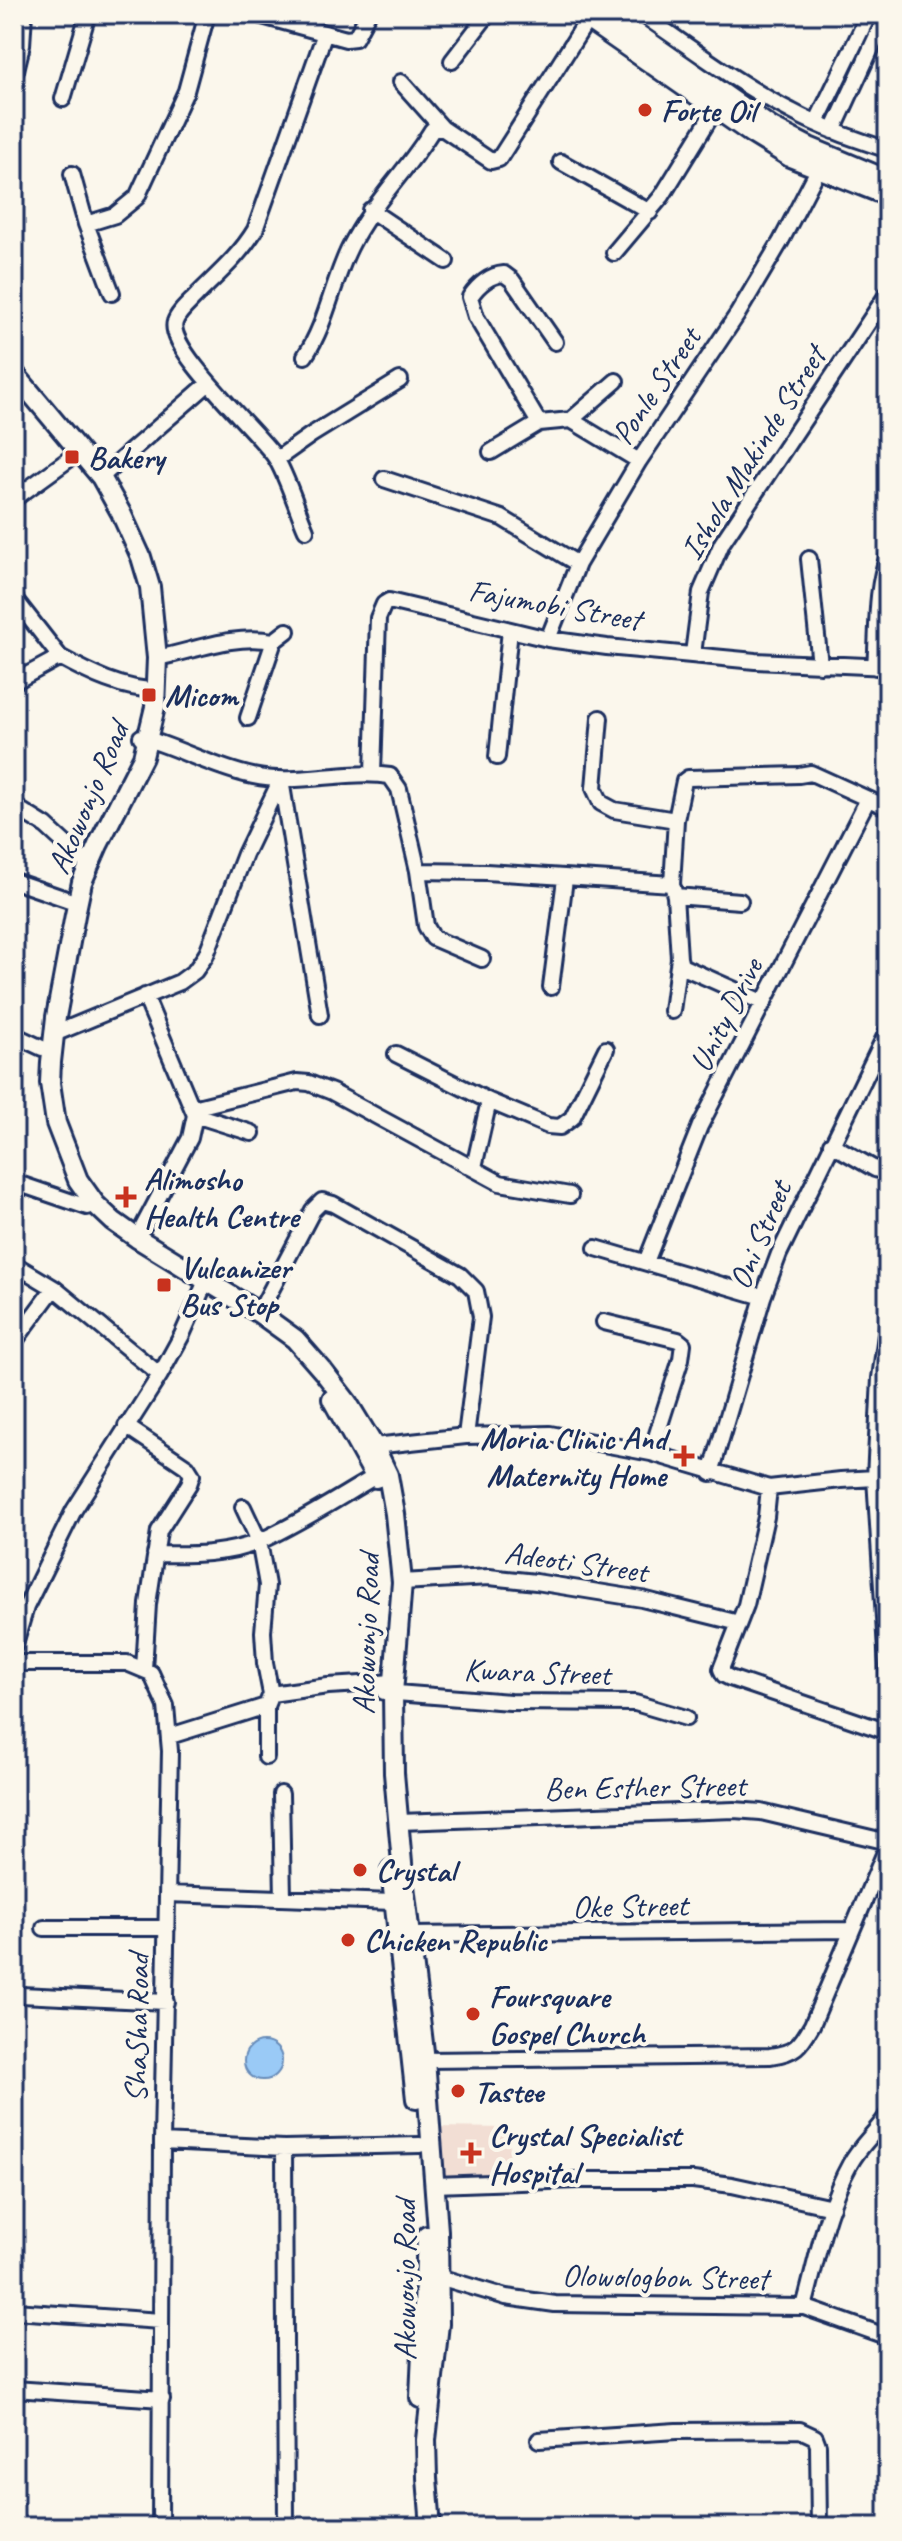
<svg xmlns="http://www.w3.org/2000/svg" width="902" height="2541" viewBox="0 0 902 2541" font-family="Caveat,sans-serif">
<rect width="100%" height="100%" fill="#fbf7ec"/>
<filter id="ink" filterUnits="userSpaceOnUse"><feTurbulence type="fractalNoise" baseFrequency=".0125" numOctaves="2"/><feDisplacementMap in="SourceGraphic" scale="16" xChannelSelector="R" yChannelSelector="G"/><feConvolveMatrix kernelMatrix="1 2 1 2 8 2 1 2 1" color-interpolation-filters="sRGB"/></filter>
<g filter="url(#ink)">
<path fill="#f2ded4" d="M432 2127 510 2128 509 2178 434 2181Z"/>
<path fill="#9acaf6" stroke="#678cb9" stroke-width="2" d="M244 2061a19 19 0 1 1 38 0a19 19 0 1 1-38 0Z"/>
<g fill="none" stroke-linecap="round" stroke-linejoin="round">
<g stroke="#1b2f5e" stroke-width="20">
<path id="minor" d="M255 14 346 39 355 38 368 14
M641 14C690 47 738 84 791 111 822 128 855 139 888 150
M452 61 488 14
M401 82 442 128
M63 99 88 14
M816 123 869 14
M833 131 887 14
M561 162 650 212
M72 174 86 224 112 293
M370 210 446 261
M86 224 115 215 137 197 186 91 207 14
M614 253 662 196 716 108
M305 356C327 323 332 283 350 247 372 203 407 171 432 130L442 128 491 161 499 159 588 19
M571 420 639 461
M539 423 476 317 470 297C478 285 490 275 504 274L512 280 555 342
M491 452 539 423 571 420 616 381
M277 459 311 435 400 380
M101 477 209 383
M384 479 502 518 578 564
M14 499 72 457
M306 530C297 510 286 473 275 457 257 431 166 349 175 322 178 312 191 302 198 294 218 274 240 255 255 230L325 33
M809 559 820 665
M14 598 60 657
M548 639 578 564 639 461 737 315 781 241 819 168
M693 654 701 592 722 543 888 293
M157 658C197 650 232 634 274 641
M875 667C878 631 875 590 888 556
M14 682 60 657C89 673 123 690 157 690
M248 718 274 641 287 631
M600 718 594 788 601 803 614 810 676 820
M141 737C179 748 215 768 253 776 298 786 345 769 390 776L399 789 418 871 426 926 433 938 482 959
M497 757 510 630
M373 773 378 618 384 604 389 601 548 639 607 647 755 661 888 667
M281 780 320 1015
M14 806 46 826 83 860
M418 871 486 872 672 884
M14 881 69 900
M675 896 740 901
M679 958 681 966 764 1003
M551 987 565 879
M672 1011 679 958 675 896 672 884 676 820 684 781 688 778 799 775 811 773 888 808
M54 1034 180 982 195 971 206 955 245 854 281 779
M14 1035 42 1048
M396 1054 489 1101 548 1126 560 1127 572 1118 606 1049
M193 1108 297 1082 309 1083 332 1092 500 1183 570 1195
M195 1115 252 1133
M831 1144 875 1169 888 1173
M474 1167 489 1101
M14 1182 87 1207 95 1204
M137 1238 190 1138 195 1115 145 996
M596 1248 763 1297
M646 1262 700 1126 868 799
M14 1264 54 1288 160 1375
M259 1313 313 1210 322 1201 333 1204 460 1275 476 1291 481 1317 466 1436
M888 1320 880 1378 875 1478 888 1681
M604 1322 678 1340 683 1344 681 1359 651 1453
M14 1342 54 1288
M126 1426 187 1467 192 1475 189 1484 159 1531 148 1604 144 1669
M374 1446 466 1436 550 1434 651 1453 769 1488 841 1480 875 1478
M711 1473 763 1297 779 1254 888 1030
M769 1488 766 1517 746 1605 721 1669 724 1675 730 1678 888 1732
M243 1507 259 1541 267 1585 263 1632 265 1663 271 1694 266 1706V1757
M155 1554C190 1555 228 1555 260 1541 300 1523 338 1498 376 1476
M402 1582 489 1577 536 1582 642 1599 739 1623
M14 1647 26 1607 74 1510 160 1375 182 1335 206 1281
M14 1663H127L151 1673 166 1706 170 1751 162 2142 160 2527
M384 1692 510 1702 635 1703 686 1718
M271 1694 328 1686 394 1682
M170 1736 266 1706
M281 1794 283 1898
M399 1822 734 1810 761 1812 888 1842
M168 1894 393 1902
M44 1928H167
M410 1935 850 1930
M21 1995 166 2002
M425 2060 770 2056C795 2053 800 2046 812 2025L888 1845
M162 2142 284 2148 420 2145
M284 2148 286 2527
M434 2185 579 2180H693L732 2185 832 2207
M439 2277 506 2297 555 2304 804 2307 888 2337
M804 2307C817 2260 826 2207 850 2164 860 2145 877 2132 888 2114
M14 2311 161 2321
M14 2389 162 2399
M539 2440 676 2431 800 2430 815 2437 818 2445 819 2527"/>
</g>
<g stroke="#1b2f5e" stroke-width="24">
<path id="major" d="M580 14 751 133 790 157 888 196
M609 14 772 128 809 147 888 180
M14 70 20 45 22 14
M14 373 101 477 121 513 141 557 150 587 157 658 155 707 143 757 98 845 82 882 75 915 56 1017 51 1062 50 1083 56 1123 78 1180 95 1204 113 1221 137 1238 259 1313 295 1339 323 1371 347 1402 374 1446 388 1475 395 1514 402 1582 393 1693 394 1773 404 1886 425 2060 438 2231 439 2324 426 2440 427 2478 431 2527
M332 1399 376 1478
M391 1870 416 2099
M420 2398 427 2236"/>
</g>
<use href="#minor" stroke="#fbf7ec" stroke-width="14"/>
<use href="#major" stroke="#fbf7ec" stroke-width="18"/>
</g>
</g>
<g fill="#c8321e" stroke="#fbf7ec" stroke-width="3">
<circle cx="645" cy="110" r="8"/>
<rect x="64" y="449" width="16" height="16" rx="4"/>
<rect x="141" y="687" width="16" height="16" rx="4"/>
<path d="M122 1185h8v8h8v8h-8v8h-8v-8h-8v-8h8z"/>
<rect x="156" y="1277" width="16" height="16" rx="4"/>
<path d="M680 1444h8v8h8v8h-8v8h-8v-8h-8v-8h8z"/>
<circle cx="360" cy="1870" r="8"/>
<circle cx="348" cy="1940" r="8"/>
<circle cx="473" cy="2014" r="8"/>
<circle cx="458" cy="2091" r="8"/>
<path d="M467 2141h8v8h8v8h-8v8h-8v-8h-8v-8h8z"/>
</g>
<g text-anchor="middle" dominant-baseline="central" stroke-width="8" stroke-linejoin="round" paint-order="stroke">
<g font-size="32" font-weight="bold" fill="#1b2f5e" stroke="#fbf7ec" text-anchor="start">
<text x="661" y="110">Forte Oil</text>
<text x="88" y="457">Bakery</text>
<text x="165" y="695">Micom</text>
<text x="144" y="1179">Alimosho<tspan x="144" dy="37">Health Centre</tspan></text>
<text x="180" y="1267">Vulcanizer<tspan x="180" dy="37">Bus Stop</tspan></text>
<text x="666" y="1438" text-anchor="end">Moria Clinic And<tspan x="666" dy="37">Maternity Home</tspan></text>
<text x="376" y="1870">Crystal</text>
<text x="364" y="1940">Chicken Republic</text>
<text x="489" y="1996">Foursquare<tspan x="489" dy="37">Gospel Church</tspan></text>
<text x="474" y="2091">Tastee</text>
<text x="489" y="2135">Crystal Specialist<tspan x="489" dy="37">Hospital</tspan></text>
</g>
<g font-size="32" fill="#1b2f5e" stroke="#fbf7ec">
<text transform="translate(656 386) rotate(-56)">Ponle Street</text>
<text transform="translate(753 453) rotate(-58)">Ishola Makinde Street</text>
<text transform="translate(555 605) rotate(10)">Fajumobi Street</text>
<text transform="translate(88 798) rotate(-67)">Akowonjo Road</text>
<text transform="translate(726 1015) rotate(-63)">Unity Drive</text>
<text transform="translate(760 1235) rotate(-67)">Oni Street</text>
<text transform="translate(576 1562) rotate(8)">Adeoti Street</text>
<text transform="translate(366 1634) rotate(-88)">Akowonjo Road</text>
<text transform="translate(537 1672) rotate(2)">Kwara Street</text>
<text transform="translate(645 1787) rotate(-1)">Ben Esther Street</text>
<text transform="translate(630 1906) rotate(-1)">Oke Street</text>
<text transform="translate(137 2028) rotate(-89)">ShaSha Road</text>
<text transform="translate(665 2277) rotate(1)">Olowologbon Street</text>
<text transform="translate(404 2280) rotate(-90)">Akowonjo Road</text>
</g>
</g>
<rect width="902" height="2541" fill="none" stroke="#fbf7ec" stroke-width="48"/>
<rect x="24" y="24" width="854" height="2493" fill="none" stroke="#1b2f5e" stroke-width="3" filter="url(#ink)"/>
</svg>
